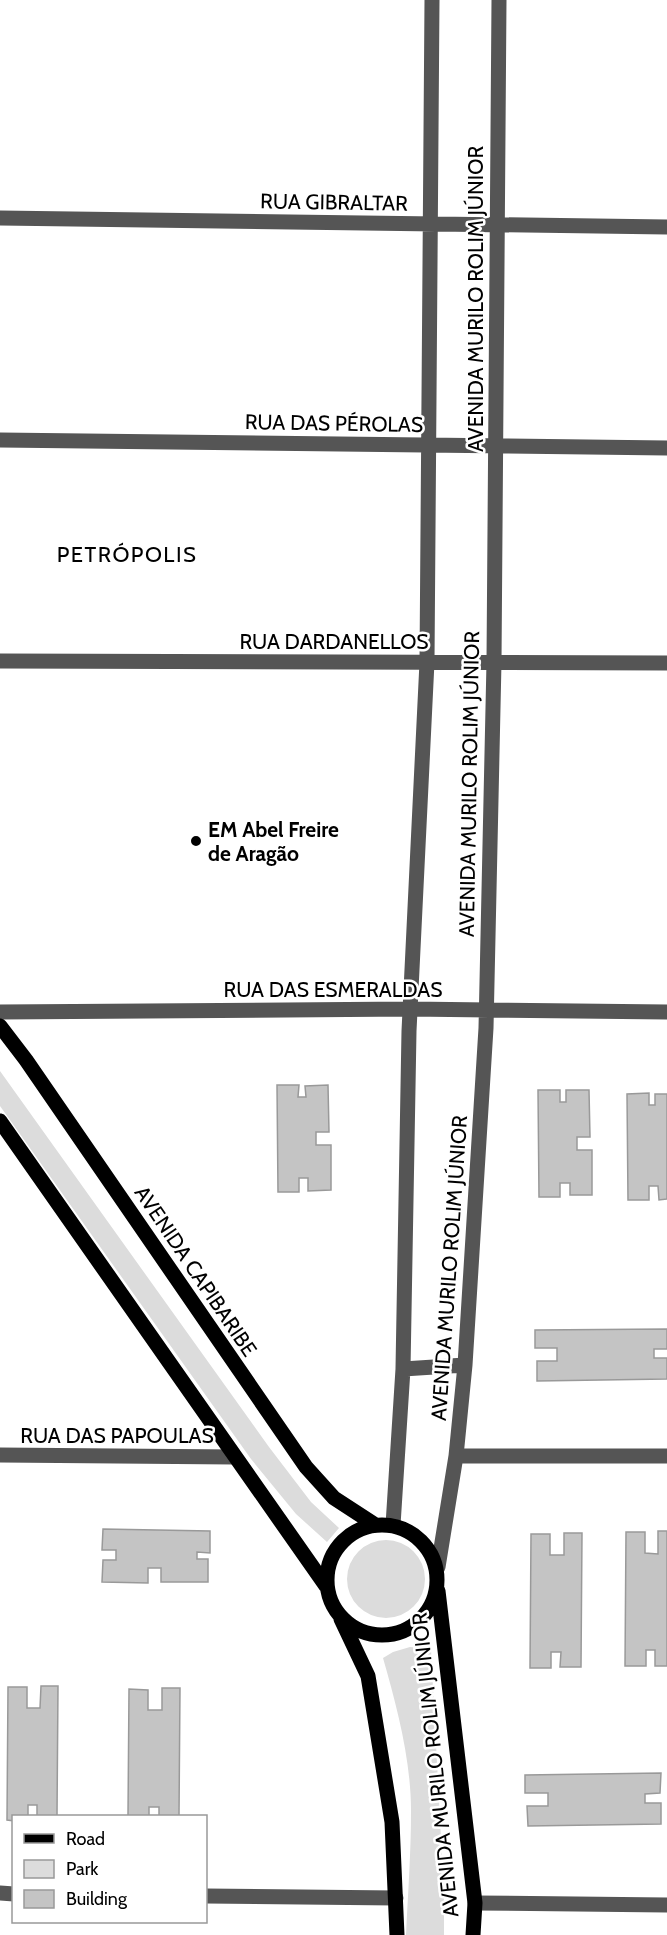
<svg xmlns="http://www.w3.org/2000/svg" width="667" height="1935" viewBox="0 0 667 1935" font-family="Cabin,sans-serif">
<rect width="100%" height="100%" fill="#fff"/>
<path fill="#dcdcdc" d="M0 1071 269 1447 311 1502 339 1528 327 1542 296 1514 251 1459 0 1106Z
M347 1579a39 39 0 1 1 78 0a39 39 0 1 1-78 0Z
M410 1647 431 1649 444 1896V1935H406C408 1894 411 1852 411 1811 411 1760 397 1707 383 1658L393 1652Z"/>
<path fill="#c4c4c4" stroke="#999" stroke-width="1.5" d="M277 1085H299L298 1097H306L305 1086 328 1085 329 1132H316V1145H331V1190L308 1191V1178H299V1192H278Z
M538 1090H560V1102H566V1090H589L590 1137H577V1150H592V1195H570V1183H560V1197H539Z
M649 1093V1105H655V1094H667V1199L659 1200 658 1186H649V1200H628L627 1094Z
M667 1329V1349H654V1358H667V1379L537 1381V1361H557V1348H535V1330Z
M103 1529 210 1531V1553L197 1552V1559H208V1582H161V1568H148V1583L102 1582 103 1560H116V1550H102Z
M658 1531H667V1666H655V1650H646V1666H625L626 1532H645V1553L658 1554Z
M564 1533H582L581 1667H560L561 1652H551V1668H530L531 1534H550V1555H564Z
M41 1686H58L57 1816H37V1805H28V1816H14V1821L7 1820 8 1687H27V1708H40Z
M162 1688H180L179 1816H159V1807H149V1816H128L129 1689 148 1690V1710H162Z
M661 1773 660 1793 645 1794V1803H661V1824L528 1826 527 1806H548V1793H525V1775Z"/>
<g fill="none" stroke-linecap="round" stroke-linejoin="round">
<path stroke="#555" stroke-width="15" d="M0 218 667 227
M0 440 667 448
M0 661 667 663
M0 1012 410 1009 667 1012
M403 1369 465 1365
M0 1455 234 1457
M456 1456H667
M393 1525 403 1369 409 1031 427 662 432 0
M438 1567 456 1456 465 1365 486 1028 494 662 499 0
M0 1893 14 1894
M206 1896 396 1898
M475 1903 667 1905"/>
<path stroke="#000" stroke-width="15" d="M0 1026 26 1060 306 1467 334 1498 374 1524
M0 1121 326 1586
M327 1580a55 55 0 1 1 110 0a55 55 0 1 1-110 0Z
M438 1591 475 1903 473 1935
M341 1619 368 1676 392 1822 397 1935"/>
</g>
<circle fill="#000" stroke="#fff" stroke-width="2" cx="196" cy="841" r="6"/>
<g text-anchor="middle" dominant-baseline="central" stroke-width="5" stroke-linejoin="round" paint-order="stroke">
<g font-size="21" fill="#000" stroke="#fff">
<text transform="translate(334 202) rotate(1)">RUA GIBRALTAR</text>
<text transform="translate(475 299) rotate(-90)">AVENIDA MURILO ROLIM JÚNIOR</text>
<text transform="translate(334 423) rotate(1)">RUA DAS PÉROLAS</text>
<text x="334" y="641">RUA DARDANELLOS</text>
<text transform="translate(469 784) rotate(-89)">AVENIDA MURILO ROLIM JÚNIOR</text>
<text x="333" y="989">RUA DAS ESMERALDAS</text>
<text transform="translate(449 1268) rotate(-86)">AVENIDA MURILO ROLIM JÚNIOR</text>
<text transform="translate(196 1271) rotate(56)">AVENIDA CAPIBARIBE</text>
<text x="117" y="1435">RUA DAS PAPOULAS</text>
<text transform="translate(435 1765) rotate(-96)">AVENIDA MURILO ROLIM JÚNIOR</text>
</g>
<g font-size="21" font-weight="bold" fill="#000" stroke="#fff" text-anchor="start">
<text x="208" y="829">EM Abel Freire<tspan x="208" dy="24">de Aragão</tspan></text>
</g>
<g font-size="22" letter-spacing="1.5" fill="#000" stroke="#fff">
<text x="127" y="554">PETRÓPOLIS</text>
</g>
</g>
<rect x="12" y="1815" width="195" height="108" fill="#ffffff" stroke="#999999" stroke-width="1.5"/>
<rect x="24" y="1834" width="30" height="9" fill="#000000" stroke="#999999" stroke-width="1.5"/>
<text x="66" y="1845" font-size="18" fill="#000000">Road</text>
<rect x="24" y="1860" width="30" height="18" fill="#dcdcdc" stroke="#999999" stroke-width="1.5"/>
<text x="66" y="1875" font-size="18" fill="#000000">Park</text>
<rect x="24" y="1890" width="30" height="18" fill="#c4c4c4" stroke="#999999" stroke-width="1.5"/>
<text x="66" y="1905" font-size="18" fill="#000000">Building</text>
</svg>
